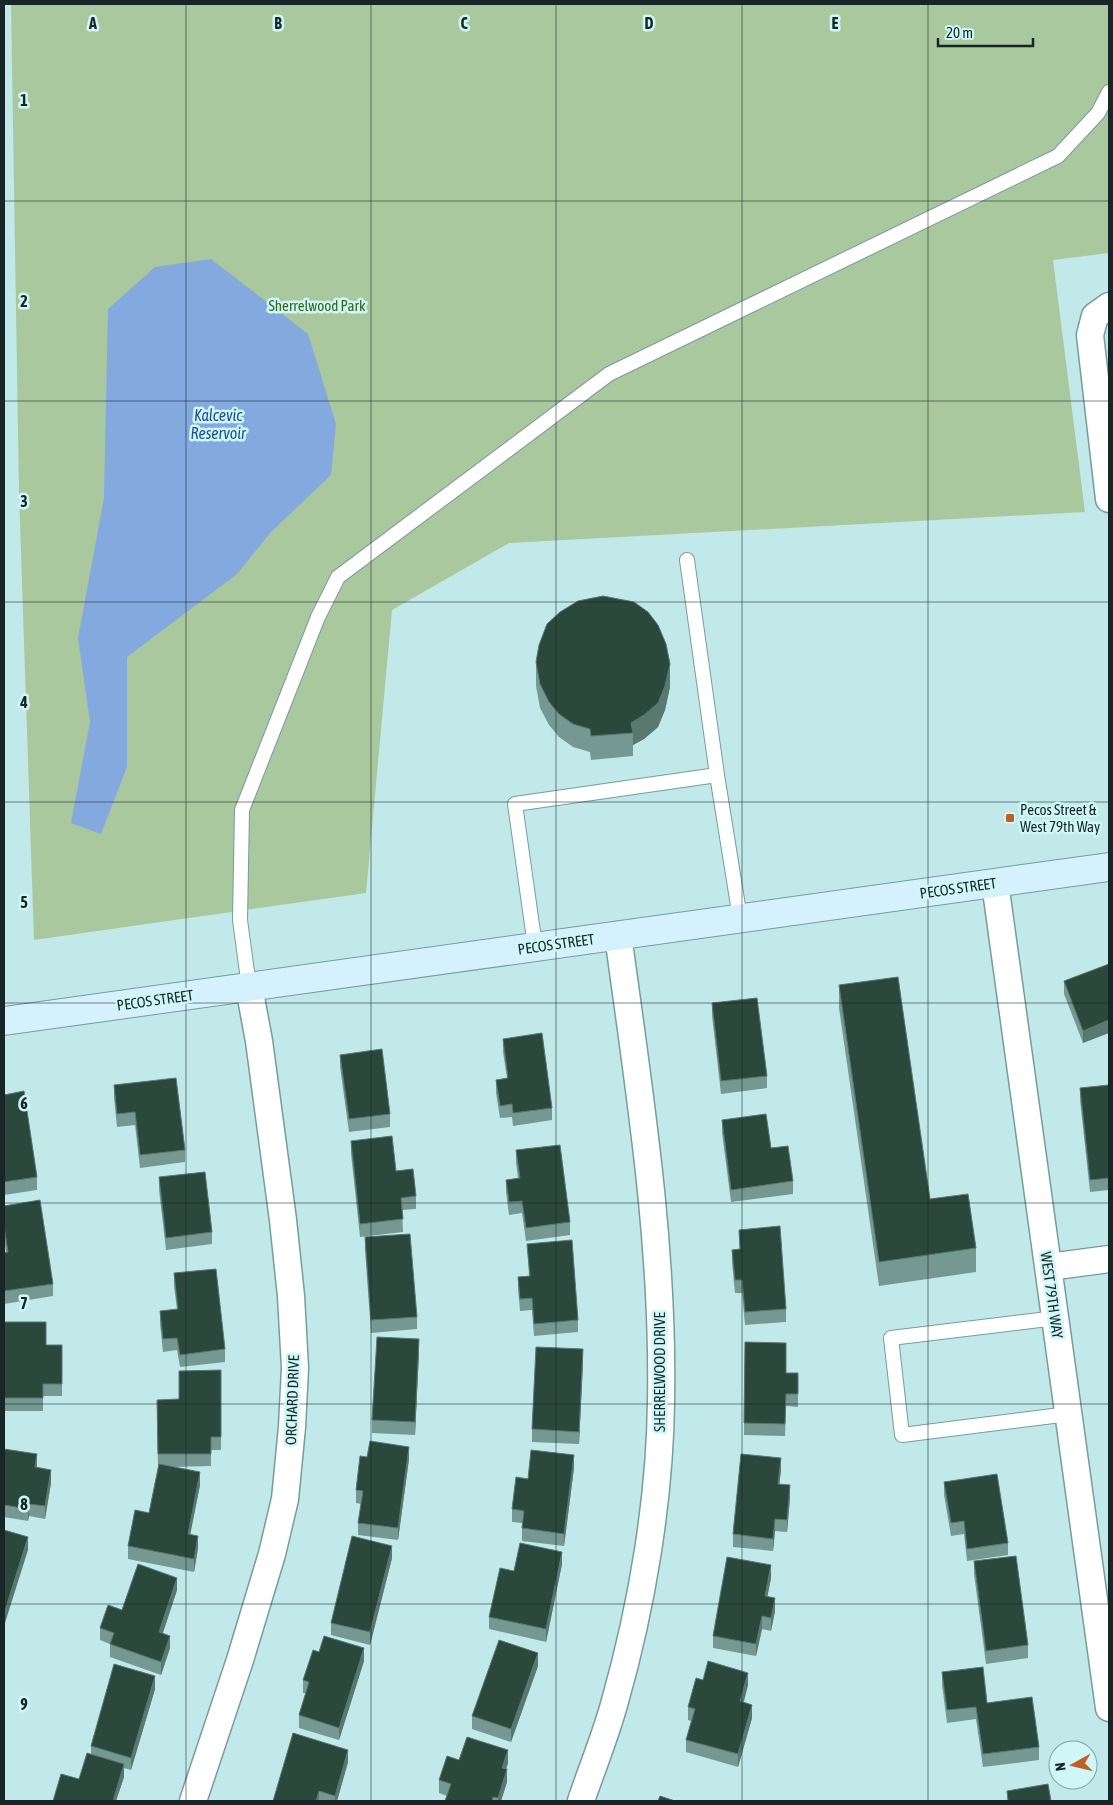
<svg xmlns="http://www.w3.org/2000/svg" width="1113" height="1805" viewBox="0 0 1113 1805" font-family="'Asap Condensed',sans-serif">
<rect width="100%" height="100%" fill="#c2e9ea"/>
<path fill="#a9c89e" d="M11 4H1109V253L1053 260 1085 512 509 543 392 610 366 893 34 940 19 493Z"/>
<path fill="#84a9df" d="M211 259 308 334 336 424 331 475 271 532 237 574 127 657V767L101 834 71 823 90 722 78 638 104 498 108 309 155 267Z"/>
<g fill="none" stroke-linecap="round" stroke-linejoin="round">
<g stroke="#779c9d" stroke-width="16">
<path id="service" d="M687 560 717 775
M535 946 515 804 717 775 740 918
M249 987 240 920 242 810 318 617 338 577 609 374 1058 156 1098 113 1109 92
M1056 1318 891 1338 902 1435 1069 1414"/>
</g>
<g stroke="#779c9d" stroke-width="29">
<path id="minor" d="M1109 306 1095 316 1090 335 1109 499
M995 883 1109 1708
M1049 1267 1109 1259
M193 1801 240 1660 272 1554 285 1499 292 1427 295 1368 291 1296 283 1220 259 1041 249 987
M581 1801C592 1768 606 1735 615 1701 642 1606 660 1499 661 1401 664 1244 639 1090 618 935"/>
</g>
<g stroke="#779c9d" stroke-width="30">
<path id="secondary" d="M4 1021 1109 867"/>
</g>
<use href="#service" stroke="#fff" stroke-width="14"/>
<use href="#minor" stroke="#fff" stroke-width="26"/>
<use href="#secondary" stroke="#d5f1fd" stroke-width="28"/>
</g>
<path fill="#769893" d="M536 662 670 687 665 710 658 727 644 739 633 745V756L591 760 590 752 573 747 559 737 549 725 540 708 536 686Z
M1109 964 1083 1043 1064 994V981Z
M839 985 930 1199 976 1248V1272L879 1286 839 1008Z
M712 1003 767 1076V1088L721 1094 712 1016Z
M503 1039 552 1108V1120L513 1126 512 1117 500 1118 496 1093V1080L507 1078 503 1052Z
M340 1055 390 1114V1127L349 1132 340 1067Z
M114 1085 185 1150V1162L140 1168 135 1125 117 1127 114 1098Z
M1109 1085V1190L1090 1192 1080 1100V1088Z
M4 1095 37 1177V1190L4 1195Z
M722 1120 771 1148 793 1181V1194L731 1202 722 1133Z
M351 1141 396 1171 416 1196V1209L402 1210 403 1232 360 1237 351 1154Z
M516 1150 570 1222V1235L526 1241 522 1213 509 1215 506 1192V1180L518 1178 516 1163Z
M159 1177 212 1232V1244L166 1250 159 1190Z
M4 1206 53 1284V1296L4 1304V1253H6L4 1238Z
M739 1230 786 1309V1322L745 1325 742 1293H735L732 1263V1250L740 1249Z
M365 1237 417 1317V1329L371 1333 365 1250Z
M527 1244 578 1320V1332L534 1336 532 1310 520 1311 518 1289V1277L529 1276Z
M174 1273 225 1349V1362L180 1367 177 1350 163 1352 160 1324V1311L177 1310 174 1286Z
M4 1322 46 1345H62V1396H43V1411H4Z
M745 1342 786 1373 798 1386V1407L786 1406 785 1436 744 1435Z
M419 1352 415 1435 372 1433V1420Z
M583 1362 579 1444 532 1442V1429Z
M221 1370V1450H211V1466L173 1467 200 1485 190 1534 198 1548 194 1572 128 1559V1546L149 1513 158 1467 157 1413 179 1399Z
M4 1449 37 1468 51 1483 45 1519 29 1516 28 1521 4 1517Z
M367 1457 409 1459 398 1540 358 1535V1523L361 1504 356 1503V1490Z
M574 1468 564 1546 522 1541V1523L512 1522V1509L528 1479Z
M781 1470 779 1484 790 1498 787 1532 775 1531 773 1551 733 1547V1534Z
M944 1482 1008 1543V1555L967 1561 964 1534 951 1536 944 1495Z
M392 1558 370 1645 331 1635V1623Z
M974 1561 1028 1645V1658L986 1664 974 1574Z
M562 1564 546 1642 489 1629V1617L514 1571Z
M771 1578 767 1597 775 1611 771 1631 762 1629 756 1656 713 1648V1636Z
M177 1590 163 1633 170 1648 161 1675 110 1657V1644L100 1640V1628L122 1610Z
M319 1652 364 1661 339 1740 299 1728V1715L306 1693H303V1680Z
M538 1666 511 1742 472 1729V1716Z
M942 1672 987 1703 1039 1747V1760L983 1767 976 1719 947 1723 942 1685Z
M703 1680 748 1685 744 1702 752 1718 738 1767 686 1752V1740L691 1721 688 1720V1707Z
M155 1689 131 1770 124 1768V1777L116 1801H53L79 1779 91 1754V1746Z
M459 1760 508 1763 506 1769 507 1782 501 1801H445L447 1796 439 1793V1780Z
M348 1762 337 1801H273Z"/>
<path fill="#587870" d="M670 664V687L665 710 658 727 644 739 633 745V733L631 723Z
M1109 1020V1033L1083 1043V1031Z
M419 1339V1352L415 1435V1422Z
M583 1349V1362L579 1444V1432Z
M409 1447V1459L398 1540V1528Z
M37 1454V1467L35 1480V1467Z
M574 1455V1468L564 1546V1534Z
M781 1458V1470L778 1496V1484Z
M51 1470V1483L45 1519V1506Z
M200 1472V1485L188 1546V1534Z
M790 1485V1498L787 1532V1520Z
M29 1504V1516L28 1521V1509Z
M775 1519V1531L773 1551V1539Z
M198 1536V1548L194 1572V1559Z
M28 1537V1550L4 1626V1614Z
M392 1546V1558L370 1645V1632Z
M562 1552V1564L546 1642V1629Z
M771 1565V1578L765 1609V1596Z
M177 1578V1590L159 1644V1632Z
M775 1598V1611L771 1631V1618Z
M762 1616V1629L756 1656V1644Z
M170 1636V1648L161 1675V1662Z
M364 1648V1661L339 1740V1728Z
M538 1653V1666L511 1742V1729Z
M748 1673V1685L740 1714V1701Z
M155 1676V1689L131 1770V1758Z
M752 1705V1718L738 1767V1754Z
M348 1750V1762L337 1801H335V1796Z
M508 1750V1763L502 1781V1768Z
M124 1764V1777L116 1801H113Z
M507 1769V1782L501 1801H498V1798Z
M319 1791V1801H316Z"/>
<path fill="#2a483c" stroke="#587870" d="M603 596 634 602 648 612 658 625 666 644 670 664 665 686 658 703 644 715 631 723 633 733 591 736 590 729 573 724 559 714 549 702 540 684 536 662 539 645 547 624 560 612 578 601Z
M1109 964V1020L1083 1031 1064 981Z
M898 977 930 1199 968 1194 976 1248 879 1262 839 985Z
M757 998 767 1076 721 1081 712 1003Z
M542 1033 552 1108 513 1113 512 1104 500 1106 496 1080 508 1078 503 1039Z
M382 1049 390 1114 349 1119 340 1055Z
M176 1078 185 1150 140 1155 135 1112 117 1114 114 1085Z
M1109 1085V1178L1090 1180 1080 1088Z
M24 1091 37 1177 4 1182V1095Z
M766 1114 771 1148 788 1146 793 1181 731 1190 722 1120Z
M392 1136 396 1171 413 1169 416 1196 401 1198 403 1219 360 1224 351 1141Z
M560 1145 570 1222 526 1228 522 1201 509 1202 506 1180 520 1178 516 1150Z
M205 1172 212 1232 166 1238 159 1177Z
M40 1200 53 1284 4 1291V1253L8 1252 4 1226V1206Z
M780 1226 786 1309 745 1312 742 1280H735L732 1250 740 1249 739 1230Z
M410 1234 417 1317 371 1320 365 1237Z
M572 1240 578 1320 534 1324 532 1298 520 1299 518 1277 530 1276 527 1244Z
M216 1269 225 1349 180 1355 177 1338 163 1339 160 1311 178 1309 174 1273Z
M4 1322H46V1345H62V1384H43V1398H4Z
M377 1337 419 1339 415 1422 372 1420Z
M745 1342 786 1343V1373H798V1394H786L785 1424 744 1423Z
M536 1347 583 1349 579 1432 532 1429Z
M221 1370V1437H211V1454H158L157 1400 179 1399V1371Z
M370 1441 409 1447 398 1528 358 1523 363 1491 356 1490 360 1456 367 1457Z
M4 1449 37 1454 35 1467 51 1470 45 1506 29 1504 28 1509 4 1505Z
M531 1450 574 1455 564 1534 522 1528 524 1511 512 1509 516 1477 528 1479Z
M741 1454 781 1458 778 1484 790 1485 787 1520 775 1519 773 1539 733 1534Z
M159 1464 200 1472 188 1534 198 1536 194 1559 128 1546 135 1510 149 1513Z
M997 1474 1008 1543 967 1549 964 1521 951 1523 944 1482Z
M4 1530 28 1537 4 1614Z
M352 1536 392 1546 370 1632 331 1623Z
M520 1543 562 1552 546 1629 489 1617 500 1568 514 1571Z
M1016 1556 1028 1645 986 1651 974 1561Z
M727 1557 771 1565 765 1596 775 1598 771 1618 762 1616 756 1644 713 1636Z
M138 1564 177 1578 159 1632 170 1636 161 1662 110 1644 114 1633 100 1628 108 1605 122 1610Z
M324 1636 364 1648 339 1728 299 1715 309 1682 303 1680 313 1650 319 1652Z
M499 1640 538 1653 511 1729 472 1716Z
M708 1661 748 1673 740 1701 752 1705 738 1754 686 1740 695 1709 688 1707 696 1678 703 1680Z
M114 1664 155 1676 131 1758 91 1746Z
M983 1667 987 1703 1032 1697 1039 1747 983 1754 976 1707 947 1710 942 1672Z
M293 1733 348 1750 335 1796 319 1791 316 1801H273Z
M467 1737 508 1750 502 1768 507 1769 498 1798 493 1797 492 1801H445L451 1784 439 1780 447 1756 459 1760Z
M87 1753 124 1764 113 1801H53L61 1774 79 1779Z
M1048 1784 1051 1801H1008L1007 1791Z
M660 1796 675 1801H658Z"/>
<path fill="none" stroke="#172626" stroke-width="1" stroke-opacity="0.55" d="M186 4V1801M371 4V1801M556 4V1801M742 4V1801M928 4V1801M4 201H1109M4 401H1109M4 602H1109M4 802H1109M4 1003H1109M4 1203H1109M4 1404H1109M4 1604H1109"/>
<rect fill="#c15f25" stroke="#cff7f7" stroke-width="2" x="1005" y="813" width="10" height="10" rx="2.5"/>
<g text-anchor="middle" dominant-baseline="central" stroke-width="5" stroke-linejoin="round" paint-order="stroke">
<g font-size="15" fill="#33671c" stroke="#cff7f7">
<text x="317" y="305">Sherrelwood Park</text>
</g>
<g font-size="15" fill="#172626" stroke="#cff7f7" text-anchor="start">
<text x="1020" y="809">Pecos Street &amp;<tspan x="1020" dy="17">West 79th Way</tspan></text>
</g>
<g font-size="15" fill="#172626" stroke="#cff7f7">
<text transform="translate(958 888) rotate(-8)">PECOS STREET</text>
<text transform="translate(556 944) rotate(-8)">PECOS STREET</text>
<text transform="translate(155 1000) rotate(-8)">PECOS STREET</text>
<text transform="translate(1052 1295) rotate(82)">WEST 79TH WAY</text>
<text transform="translate(659 1372) rotate(-90)">SHERRELWOOD DRIVE</text>
<text transform="translate(292 1400) rotate(-88)">ORCHARD DRIVE</text>
</g>
<g font-size="16" font-style="italic" fill="#1e4c8d" stroke="#cff7f7">
<text x="218" y="415">Kalcevic<tspan x="218" dy="18">Reservoir</tspan></text>
</g>
</g>
<g font-size="16" text-anchor="middle" font-weight="bold" fill="#172626" stroke="#cff7f7" stroke-width="5" stroke-linejoin="round" paint-order="stroke">
<text x="93" y="29">A</text>
<text x="278" y="29">B</text>
<text x="464" y="29">C</text>
<text x="649" y="29">D</text>
<text x="835" y="29">E</text>
<text x="24" y="106">1</text>
<text x="24" y="307">2</text>
<text x="24" y="507">3</text>
<text x="24" y="708">4</text>
<text x="24" y="908">5</text>
<text x="24" y="1109">6</text>
<text x="24" y="1309">7</text>
<text x="24" y="1510">8</text>
<text x="24" y="1710">9</text>
</g>
<rect width="1113" height="1805" fill="none" stroke="#172626" stroke-width="10"/>
<g transform="translate(1073 1765) rotate(262)"><circle r="24" fill="#cff7f7" stroke="#85a3a3"/>
<path d="M0-4L9 19L0 12L-9 19Z" fill="#c15f25"/>
<text y="-8" font-size="14" font-weight="bold" text-anchor="middle" fill="#172626">N</text>
</g>
<path d="M938 38v8h95v-8" fill="none" stroke="#172626" stroke-width="2.5"/>
<text x="946" y="38" font-size="15" fill="#172626" stroke="#cff7f7" stroke-width="4" paint-order="stroke">20 m</text>
</svg>
